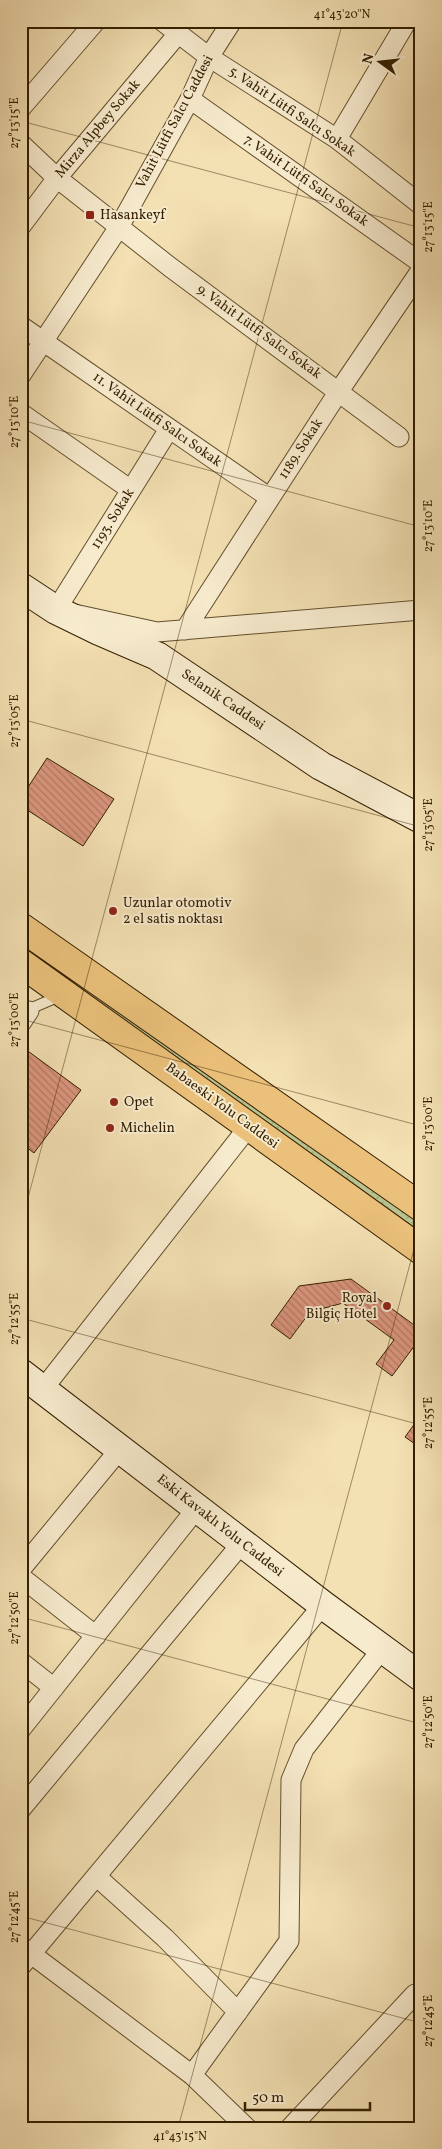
<svg xmlns="http://www.w3.org/2000/svg" width="442" height="2149" viewBox="0 0 442 2149" font-family="Vollkorn,serif">
<defs>
<pattern id="green-dots" width="8" height="8" patternUnits="userSpaceOnUse" patternTransform="scale(1.25)"><rect width="8" height="8" fill="#b8c38f"/><path d="M2 2h.1M6 6h.1" fill="none" stroke="#9fa77a" stroke-width="1.8" stroke-linecap="round"/></pattern>
<pattern id="building-back-hatch" width="6" height="6" patternUnits="userSpaceOnUse" patternTransform="scale(1.25)"><rect width="6" height="6" fill="#dc967f"/><path d="M-1 5l2 2M0 0l6 6M5-1l2 2" fill="none" stroke="#b37a66"/></pattern>
</defs>
<rect width="100%" height="100%" fill="#f3e0b3"/>
<filter id="stains"><feTurbulence type="fractalNoise" baseFrequency=".004" numOctaves="4"/><feColorMatrix values="0 0 0 0 .2 0 0 0 0 .09 0 0 0 0 .02 0 0 0 .5 -.17"/></filter>
<radialGradient id="worn" r=".72"><stop offset=".6" stop-color="#630" stop-opacity="0"/><stop offset="1" stop-color="#630" stop-opacity=".3"/></radialGradient>
<path fill="url(#green-dots)" stroke="#767148" d="M21 942 421 1220V1233L21 952Z"/>
<path fill="url(#building-back-hatch)" stroke="#341f00" d="M47 758 114 799 83 846 21 806V798Z
M21 1046 81 1090 34 1153 21 1143Z
M351 1279 421 1330V1337L392 1376 376 1364 394 1340 343 1303 310 1312 290 1339 271 1325 299 1286Z
M421 1415V1448L405 1437Z"/>
<g fill="none" stroke-linecap="round" stroke-linejoin="round">
<g stroke="#644f2d" stroke-width="12">
<path id="lane" d="M25 1011 62 995"/>
</g>
<g stroke="#644f2d" stroke-width="21">
<path id="street" d="M162 21 209 57 337 139 421 205
M190 99 421 263
M21 108 96 21
M337 139 407 21
M21 144 57 178 170 267 399 437
M21 226 57 178 177 35
M21 326 270 498
M21 375 119 227 190 99 209 57 232 21
M21 413 131 490
M169 429 56 610 157 632 421 610
M185 630 339 391 421 270
M21 1023 29 1011
M43 1389 250 1125
M21 1569 120 1449
M21 1577 96 1636
M21 1662 54 1688
M21 1729 197 1508
M21 1809 242 1543
M96 1876 165 1938 238 2012
M22 1947 192 2075 247 2128
M21 1966 323 1605
M192 2075 289 1941 291 1780 304 1749 382 1649
M290 2128 415 1994 421 2000"/>
</g>
<g stroke="#341f00" stroke-width="30">
<path id="secondary" d="M21 587 56 610 99 631 157 656 321 766 421 819
M21 1373 323 1605 421 1677"/>
</g>
<g stroke="#341f00" stroke-width="30">
<path id="highway" d="M21 927 421 1207
M21 963 421 1250"/>
</g>
<use href="#lane" stroke="#f7ebce" stroke-width="10"/>
<use href="#street" stroke="#f7ebce" stroke-width="19"/>
<use href="#secondary" stroke="#f7ebce" stroke-width="28"/>
<use href="#highway" stroke="#eac07a" stroke-width="28"/>
</g>
<path fill="none" stroke="#341f00" stroke-width="1" stroke-opacity="0.45" d="M21 121 421 228M21 420 421 527M21 719 421 827M21 1019 421 1126M21 1224 343 21M21 1318 421 1425M21 1617 421 1724M21 1916 421 2023M178 2128 421 1223"/>
<g fill="#8f2418" stroke="#f7ebce" stroke-width="2">
<rect x="85" y="210" width="10" height="10" rx="2.5"/>
<circle cx="113" cy="911" r="5"/>
<circle cx="114" cy="1102" r="5"/>
<circle cx="110" cy="1128" r="5"/>
<circle cx="387" cy="1306" r="5"/>
</g>
<g text-anchor="middle" dominant-baseline="central" stroke-width="4" stroke-linejoin="round" paint-order="stroke">
<g font-size="14" fill="#341f00" stroke="#f7ebce">
<text transform="translate(292 112) rotate(34)">5. Vahit Lütfi Salcı Sokak</text>
<text transform="translate(175 122) rotate(-62)">Vahit Lütfi Salcı Caddesi</text>
<text transform="translate(98 129) rotate(-50)">Mirza Alpbey Sokak</text>
<text transform="translate(306 181) rotate(35)">7. Vahit Lütfi Salcı Sokak</text>
<text transform="translate(259 332) rotate(36)">9. Vahit Lütfi Salcı Sokak</text>
<text transform="translate(157 420) rotate(35)">11. Vahit Lütfi Salcı Sokak</text>
<text transform="translate(301 449) rotate(-57)">1189. Sokak</text>
<text transform="translate(113 519) rotate(-58)">1193. Sokak</text>
<text transform="translate(223 700) rotate(34)">Selanik Caddesi</text>
<text transform="translate(222 1106) rotate(36)">Babaeski Yolu Caddesi</text>
<text transform="translate(220 1526) rotate(38)">Eski Kavaklı Yolu Caddesi</text>
</g>
<g font-size="14" fill="#341f00" stroke="#f7ebce" text-anchor="start">
<text x="100" y="215">Hasankeyf</text>
<text x="123" y="903">Uzunlar otomotiv<tspan x="123" dy="16">2 el satis noktası</tspan></text>
<text x="124" y="1102">Opet</text>
<text x="120" y="1128">Michelin</text>
<text x="377" y="1298" text-anchor="end">Royal<tspan x="377" dy="16">Bilgiç Hotel</tspan></text>
</g>
</g>
<rect width="442" height="2149" fill="none" stroke="#f3e0b3" stroke-width="55"/>
<g transform="translate(380 62) rotate(285)" stroke="#f7ebce" stroke-width="4" paint-order="stroke">
<path d="M0-4L9 19L0 12L-9 19Z" fill="#341f00"/>
<text y="-8" font-size="14" font-weight="bold" text-anchor="middle" fill="#341f00">N</text>
</g>
<path d="M245 2102v8h125v-8" fill="none" stroke="#341f00" stroke-width="2.5"/>
<text x="252" y="2102" font-size="15" fill="#341f00" stroke="#f7ebce" stroke-width="4" paint-order="stroke">50 m</text>
<rect x="28" y="28" width="386" height="2094" fill="none" stroke="#341f00" stroke-width="2"/>
<g font-size="12" text-anchor="middle" fill="#341f00">
<text x="342" y="18">41°43'20"N</text>
<text transform="translate(14 123) rotate(-90)" y="4">27°13'15"E</text>
<text transform="translate(428 227) rotate(-90)" y="4">27°13'15"E</text>
<text transform="translate(14 422) rotate(-90)" y="4">27°13'10"E</text>
<text transform="translate(428 526) rotate(-90)" y="4">27°13'10"E</text>
<text transform="translate(14 721) rotate(-90)" y="4">27°13'05"E</text>
<text transform="translate(428 825) rotate(-90)" y="4">27°13'05"E</text>
<text transform="translate(14 1020) rotate(-90)" y="4">27°13'00"E</text>
<text transform="translate(428 1124) rotate(-90)" y="4">27°13'00"E</text>
<text transform="translate(14 1319) rotate(-90)" y="4">27°12'55"E</text>
<text transform="translate(428 1423) rotate(-90)" y="4">27°12'55"E</text>
<text transform="translate(14 1618) rotate(-90)" y="4">27°12'50"E</text>
<text transform="translate(428 1722) rotate(-90)" y="4">27°12'50"E</text>
<text transform="translate(14 1917) rotate(-90)" y="4">27°12'45"E</text>
<text transform="translate(428 2021) rotate(-90)" y="4">27°12'45"E</text>
<text x="180" y="2140">41°43'15"N</text>
</g>
<rect width="100%" height="100%" filter="url(#stains)"/>
<rect width="100%" height="100%" fill="url(#worn)"/>
</svg>
